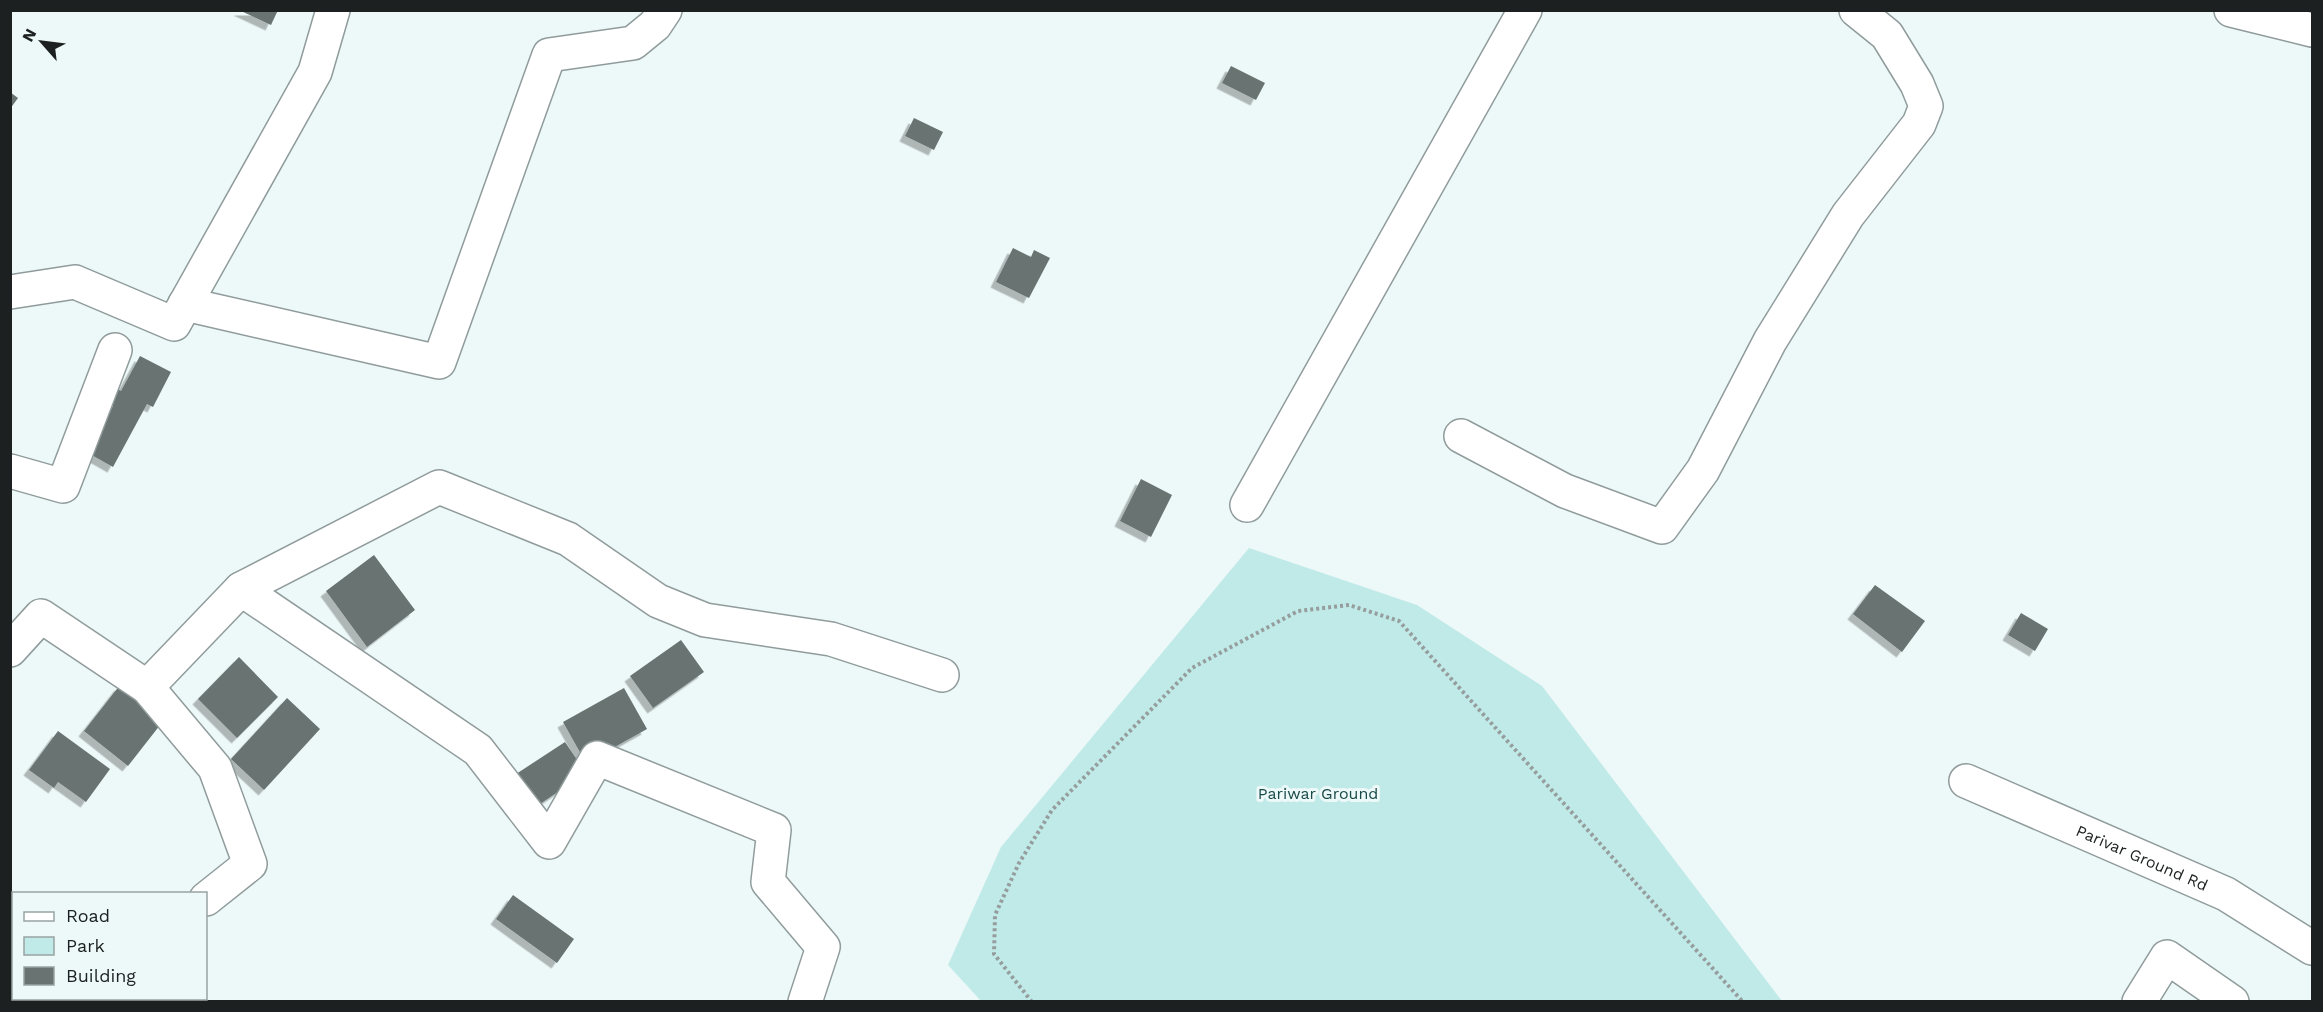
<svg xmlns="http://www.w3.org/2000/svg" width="2323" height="1012" viewBox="0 0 2323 1012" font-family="'Work Sans',sans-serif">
<defs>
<filter id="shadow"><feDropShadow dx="-5.5" dy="5.5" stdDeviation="0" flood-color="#0004"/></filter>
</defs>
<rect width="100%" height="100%" fill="#edf8f8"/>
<path fill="#c0eae8" d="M1249 548 1417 605 1542 686 1782 1001H981L948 965 1001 847Z"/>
<path fill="#697372" filter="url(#shadow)" d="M239 10H278L271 25Z
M1231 66 1265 83 1256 100 1222 83Z
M10 92 18 98 10 109Z
M914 118 943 132 934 150 905 136Z
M1013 248 1031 257 1034 250 1050 258 1029 298 996 282Z
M140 356 171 372 153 407 147 404 113 467 88 453 113 406 110 404 118 389 121 391Z
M1141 479 1172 495 1151 537 1120 521Z
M374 555 415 610 367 647 326 591Z
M1875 585 1925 621 1902 652 1853 614Z
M2021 613 2048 629 2035 651 2008 635Z
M681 640 704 672 653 708 630 676Z
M239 657 278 697 237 738 198 699Z
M120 685 164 720 128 766 84 731Z
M624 688 647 729 586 763 563 722Z
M287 698 320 729 264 790 231 759Z
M58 731 110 769 86 802 58 782 54 788 29 770Z
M565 742 586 773 531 810 510 778Z
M513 895 574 939 557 963 496 919Z"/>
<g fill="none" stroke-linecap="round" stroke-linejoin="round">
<g stroke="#909b9b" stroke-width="36">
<g id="street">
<path d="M2231 10 2312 30"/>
<path d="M10 292 75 282 174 324 315 72 333 10"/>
<path d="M185 304 439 362 549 55 633 43 655 25 665 10"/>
<path d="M1461 436 1565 491 1662 527 1703 470 1770 341 1848 215 1919 124 1926 106 1917 84 1887 35 1856 10"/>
<path d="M10 471 63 486 115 350"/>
<path d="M1247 505 1525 10"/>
<path d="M241 589 478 750 549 842 597 758 774 830 768 882 823 947 805 1002"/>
<path d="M10 650 41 616 147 687 215 768 250 864 206 899"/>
<path d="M147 687 241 589 439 487 568 539 658 601 705 620 831 639 942 675"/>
<path id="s1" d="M1966 781 2226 894 2312 948"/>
<path d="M10 966 14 965"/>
<path d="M2139 1002 2167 957 2232 1002"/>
</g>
</g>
<path stroke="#959d9d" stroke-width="4" stroke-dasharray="3 3" stroke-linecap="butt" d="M1032 1002 994 954 995 915 1019 863 1052 810 1192 668 1298 611 1349 605 1399 621 1743 1002"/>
<use href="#street" stroke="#fff" stroke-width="33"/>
</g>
<g text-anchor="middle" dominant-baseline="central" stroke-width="6" stroke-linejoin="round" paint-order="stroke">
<g font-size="16" fill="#194a49" stroke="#edf8f8">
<text x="1318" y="793">Pariwar Ground</text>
</g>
<g font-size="16" fill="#1c2020" stroke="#edf8f8">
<text stroke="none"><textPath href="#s1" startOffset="192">Parivar Ground Rd</textPath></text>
</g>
</g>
<rect width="2323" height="1012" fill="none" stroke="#1c2020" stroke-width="24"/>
<rect x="12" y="892" width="195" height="108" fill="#edf8f8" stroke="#99a2a2" stroke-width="1.5"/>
<rect x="24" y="912" width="30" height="9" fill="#ffffff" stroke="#99a2a2" stroke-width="1.5"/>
<text x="66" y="922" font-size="18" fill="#1c2020">Road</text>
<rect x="24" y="937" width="30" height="18" fill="#c0eae8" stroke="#99a2a2" stroke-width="1.5"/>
<text x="66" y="952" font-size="18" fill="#1c2020">Park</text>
<rect x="24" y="967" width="30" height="18" fill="#697372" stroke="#99a2a2" stroke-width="1.5"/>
<text x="66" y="982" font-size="18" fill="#1c2020">Building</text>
<g transform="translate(42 42) rotate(298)" stroke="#edf8f8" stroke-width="4.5" paint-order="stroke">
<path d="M0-4.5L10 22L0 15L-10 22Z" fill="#1c2020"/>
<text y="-9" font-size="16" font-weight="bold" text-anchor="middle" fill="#1c2020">N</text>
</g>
</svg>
